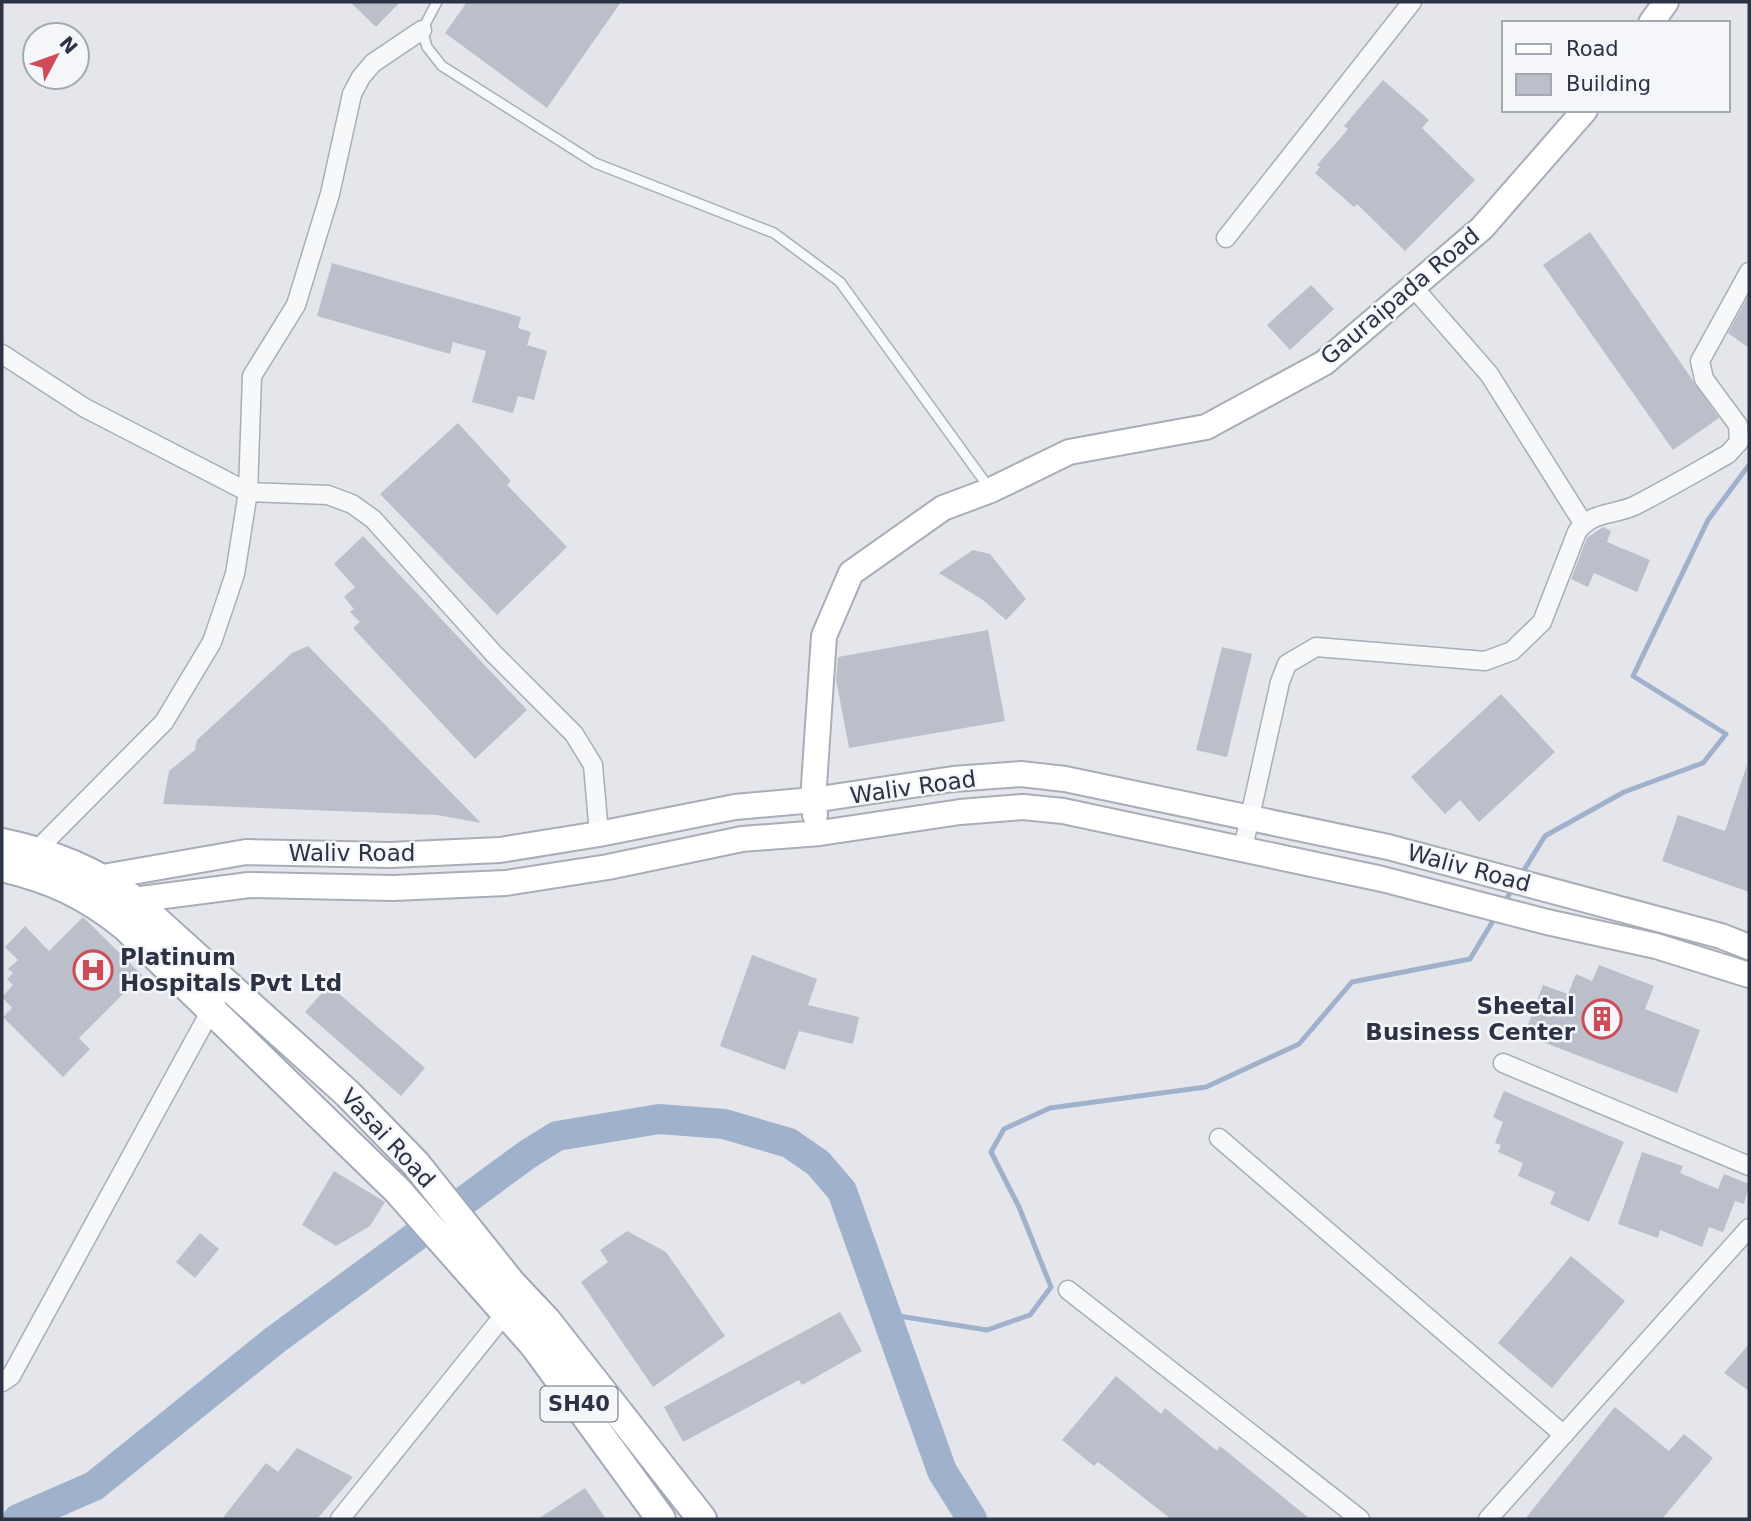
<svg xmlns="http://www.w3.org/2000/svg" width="1751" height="1521" viewBox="0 0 1751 1521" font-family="'DejaVu Sans',sans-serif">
<rect width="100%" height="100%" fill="#e4e6ec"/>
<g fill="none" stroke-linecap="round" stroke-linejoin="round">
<path stroke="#a0b2cb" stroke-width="5" d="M1521 875 1545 836 1624 792 1703 763 1726 734 1633 676 1708 520 1749 465
M1503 905 1514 886
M886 1314 987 1330 1030 1315 1051 1287 1019 1207 991 1152 1004 1129 1050 1108 1206 1087 1299 1044 1352 982 1470 959 1496 916"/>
<path stroke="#a0b2cb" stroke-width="30" d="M18 1519 94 1486 275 1340 528 1154 557 1136 659 1119 724 1124 789 1143 818 1163 842 1191 942 1471 972 1519"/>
</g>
<path fill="#bbbfc9" d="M350 2H400L376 27Z
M467 2H621L547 108 445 33Z
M1383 80 1429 120 1422 128 1475 180 1405 251 1357 204 1354 207 1315 173 1320 167 1317 165 1348 129 1344 126Z
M1590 232 1719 418 1673 450 1543 265Z
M332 263 521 317 518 328 531 332 527 345 547 351 534 400 518 396 513 413 472 402 486 351 453 342 450 354 317 316Z
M1311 285 1334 309 1290 350 1267 325Z
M1749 295V348L1728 333Z
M458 423 511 481 507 485 567 547 497 615 380 494Z
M1603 527 1611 531 1607 542 1650 560 1637 592 1594 573 1588 587 1571 579 1587 538Z
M363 536 527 710 475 759 353 628 360 622 350 612 354 609 344 597 355 587 334 564Z
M973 550 990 554 1026 599 1006 620 983 600 939 573Z
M988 630 1005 721 849 748 836 679 838 657Z
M308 646 481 823 437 815 163 804 169 771 195 750 197 740 292 653Z
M1222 647 1252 654 1227 757 1196 750Z
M1501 694 1555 752 1479 822 1460 800 1445 814 1411 777Z
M1747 765 1749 892 1662 861 1678 815 1725 831Z
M83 917 142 975 79 1038 90 1049 63 1077 3 1017 12 1008 2 997 13 985 7 979 13 973 8 969 18 960 5 947 25 926 49 951Z
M752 955 817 979 808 1005 859 1017 853 1044 799 1031 785 1070 720 1046Z
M1599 965 1654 986 1645 1009 1700 1030 1677 1093 1524 1035 1543 985 1568 994 1576 974 1592 981Z
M329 985 425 1068 401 1096 305 1012Z
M1504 1091 1624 1142 1589 1222 1550 1204 1555 1192 1518 1176 1523 1163 1498 1152 1501 1145 1495 1143 1503 1122 1493 1117Z
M1642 1152 1683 1166 1680 1173 1718 1189 1724 1174 1749 1184 1744 1204 1735 1201 1723 1232 1709 1227 1702 1247 1660 1230 1658 1238 1618 1224Z
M334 1171 385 1202 370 1226 336 1246 302 1225Z
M627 1231 666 1252 725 1336 653 1387 581 1282 608 1262 600 1250Z
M200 1233 219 1249 195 1278 176 1262Z
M1571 1256 1625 1301 1552 1388 1498 1343Z
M840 1312 862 1351 802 1385 799 1380 683 1442 664 1407Z
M1749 1344V1391L1724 1373Z
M1116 1376 1161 1414 1165 1408 1217 1451 1220 1446 1310 1519H1171L1098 1462 1094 1466 1062 1440Z
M1615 1407 1669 1451 1684 1434 1713 1458 1662 1519H1525Z
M297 1448 353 1477 317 1519H222L266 1463 278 1472Z
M585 1488 606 1519H538Z"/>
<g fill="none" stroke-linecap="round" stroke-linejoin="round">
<g stroke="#a9adb6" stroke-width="12">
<path id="lane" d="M437 2 422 30 427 47 442 66 595 163 774 233 840 282 990 489"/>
</g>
<g stroke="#a9adb6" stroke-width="21">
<path id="street" d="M1226 238 1412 2
M1413 287 1489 374 1583 523
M2 354 85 408 248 492 328 495 352 504 373 519 494 654 574 734 593 765 599 834
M1243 848 1280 682 1287 664 1316 647 1485 661 1512 651 1542 622 1577 532C1593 510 1614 516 1636 505 1667 489 1698 471 1728 454L1739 442 1738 425 1704 379 1700 361 1749 272
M37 850 164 722 212 642 235 574 248 492 252 376 296 305 330 194 352 94 361 77 373 63 422 30
M1503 1063 1749 1166
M1219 1138 1564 1435
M1068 1290 1360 1519
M2 1382 11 1376 216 1001
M340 1519 512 1305
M1488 1519 1749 1228"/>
</g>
<g stroke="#a9adb6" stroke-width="28">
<path id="secondary" d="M1651 23 1666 2
M815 815 813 800 824 636 851 573 943 508 991 490 1069 452 1206 427 1324 363 1482 228 1585 110
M86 880 246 852 390 855 500 850 599 834 735 807 813 800 953 779 1021 774 1065 779 1388 847 1721 936 1749 947
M118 902 249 885 393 888 506 883 608 867 742 839 820 833 960 812 1023 807 1063 811 1382 879 1547 922 1656 946 1749 975"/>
</g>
<g stroke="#a3aab7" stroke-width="32">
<path id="primary" d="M2 843C50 853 92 869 131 898L348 1094 416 1164 511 1283 546 1320 702 1519
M2 867C50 878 87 895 126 927L397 1190 535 1346 661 1519"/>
</g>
<use href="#lane" stroke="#f7f8fa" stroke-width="9"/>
<use href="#street" stroke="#f7f8fa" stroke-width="18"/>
<use href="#secondary" stroke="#fff" stroke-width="24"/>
<use href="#primary" stroke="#fff" stroke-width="28"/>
</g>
<defs>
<g id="hospital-ring" transform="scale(2.0125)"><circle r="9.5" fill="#f4f6f9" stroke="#ce4c58" stroke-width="1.5"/><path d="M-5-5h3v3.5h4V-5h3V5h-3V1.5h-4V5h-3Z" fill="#ce4c58"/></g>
<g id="building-ring" transform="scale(2.0125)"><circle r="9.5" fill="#f4f6f9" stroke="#ce4c58" stroke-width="1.5"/><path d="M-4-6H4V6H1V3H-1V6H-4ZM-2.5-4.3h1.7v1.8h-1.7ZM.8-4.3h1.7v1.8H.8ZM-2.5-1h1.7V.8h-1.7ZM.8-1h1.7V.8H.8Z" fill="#ce4c58"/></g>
</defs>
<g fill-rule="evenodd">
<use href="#hospital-ring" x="93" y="970"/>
<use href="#building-ring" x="1602" y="1019"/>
</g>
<g text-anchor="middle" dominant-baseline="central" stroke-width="5" stroke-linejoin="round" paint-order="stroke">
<rect fill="#f4f6f9" stroke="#676e7a" stroke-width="2" x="540.5" y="1386.5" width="77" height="35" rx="5"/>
<g font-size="21" font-weight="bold" fill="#2b3344">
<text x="579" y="1404">SH40</text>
</g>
<g font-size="23" fill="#2b3344" stroke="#f4f6f9">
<text transform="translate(1400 296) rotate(-40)">Gauraipada Road</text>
<text transform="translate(913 787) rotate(-8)">Waliv Road</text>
<text x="352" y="853">Waliv Road</text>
<text transform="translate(1469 868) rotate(15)">Waliv Road</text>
<text transform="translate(388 1138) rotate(47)">Vasai Road</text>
</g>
<g font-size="23" font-weight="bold" fill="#2b3344" stroke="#f4f6f9" text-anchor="start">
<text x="120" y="957">Platinum<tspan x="120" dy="26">Hospitals Pvt Ltd</tspan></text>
<text x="1575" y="1006" text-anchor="end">Sheetal<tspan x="1575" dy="26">Business Center</tspan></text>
</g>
</g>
<rect width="1751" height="1521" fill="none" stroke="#2b3344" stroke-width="7"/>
<rect x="1502" y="21" width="228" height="91" fill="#f4f6f9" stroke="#a4a8b1" stroke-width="2"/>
<rect x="1516" y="44" width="35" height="10" fill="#ffffff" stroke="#a4a8b1" stroke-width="2"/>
<text x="1566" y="56" font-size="21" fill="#2b3344">Road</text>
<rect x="1516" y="74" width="35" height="21" fill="#bbbfc9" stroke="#a4a8b1" stroke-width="2"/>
<text x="1566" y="91" font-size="21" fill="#2b3344">Building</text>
<g transform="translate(56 56) rotate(49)"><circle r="33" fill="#f4f6f9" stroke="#a4a8b1" stroke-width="2"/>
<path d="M0-5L12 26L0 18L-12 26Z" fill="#ce4c58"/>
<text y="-10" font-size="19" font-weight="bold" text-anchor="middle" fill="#2b3344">N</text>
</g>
</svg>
